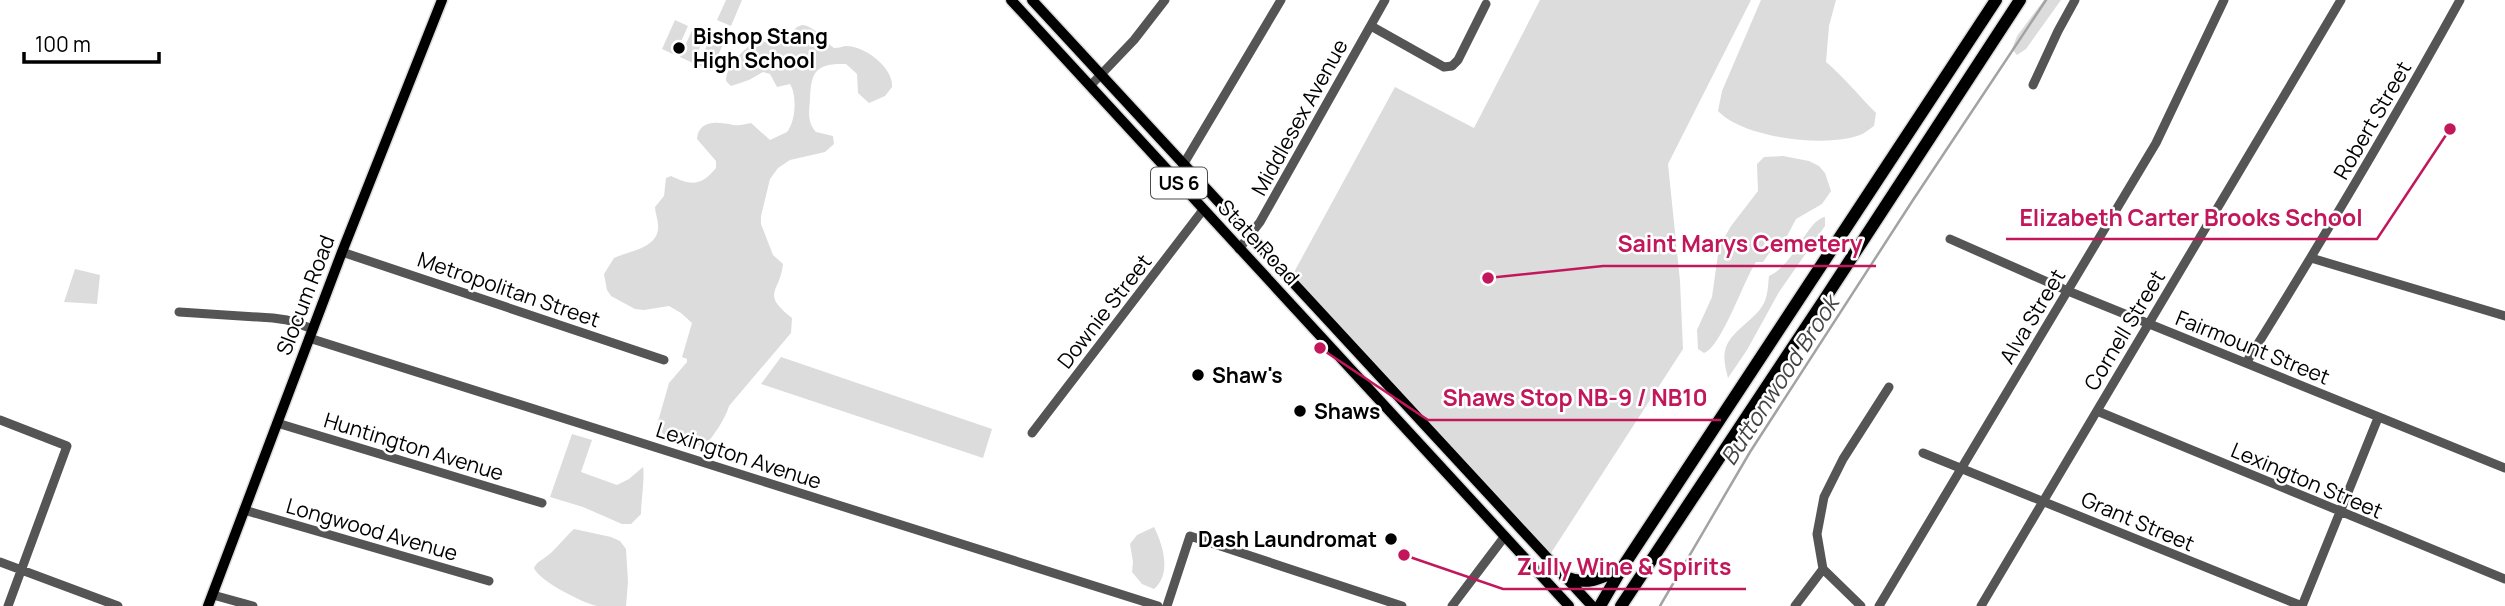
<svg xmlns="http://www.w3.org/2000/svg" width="2505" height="606" viewBox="0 0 2505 606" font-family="Manrope,sans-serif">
<rect width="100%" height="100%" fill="#fff"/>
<path fill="#dcdcdc" d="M726 0H742L731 26 717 20Z
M1540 0H1751L1668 164 1680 281 1683 349 1551 553 1293 274 1395 87 1474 128Z
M1761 0H1836L1829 26 1826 62C1844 77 1859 96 1876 113L1874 126C1869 129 1865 133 1860 135 1826 148 1743 138 1718 111L1722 91Z
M2044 0H2061L2026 49 2017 55 2012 49 2017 36Z
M675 20 688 26 675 55 662 49Z
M802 25C815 26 823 40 834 48 838 48 841 47 845 46 864 45 894 68 892 87L885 96 869 103 858 93 857 74 846 64C815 63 811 72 810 100 809 112 807 122 816 132L833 136 834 144 825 152 790 160 778 168 770 179 761 216V224L773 255 783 264C780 293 760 293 792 318L791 333 729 406C727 415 712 440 705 444 694 450 659 437 657 425L669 383 687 362V359L682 357 692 323 681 313 669 306 644 310 635 309 611 296 607 290 604 274 614 258C628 251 660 249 658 225 658 219 655 213 655 207L664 196 666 178 671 176C692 186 701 186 716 168V161L697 139C699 119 719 122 733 125 739 126 745 124 751 123L770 140 787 132C796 121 797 95 790 84L777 87 770 74 763 72 749 80 731 86 726 81C726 66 743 50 755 42H781L797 27Z
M693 28 706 34 693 63 680 57Z
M711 36 724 42 711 71 698 65Z
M1783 156 1809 161 1819 166 1825 173 1831 191 1822 204 1796 219 1787 236 1777 242 1763 262H1756C1744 280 1721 348 1704 353L1698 349 1697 330 1712 297 1719 247 1731 226 1758 191 1757 164 1764 157Z
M1825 217V226L1779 292 1747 350 1728 378C1726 370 1723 359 1725 351 1729 331 1755 321 1764 303 1768 295 1768 285 1769 276 1795 264 1807 220 1825 217Z
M75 269 100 275 97 304 64 302Z
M781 357 992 429 983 458 761 384Z
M572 434 592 440 581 472 617 485 629 479 643 467C645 475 641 503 641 514L631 524H622L583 507 550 497Z
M1154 527C1163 545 1172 574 1154 589L1142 584 1132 572 1133 562 1130 544 1137 535Z
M574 529 611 537 620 541 626 549 628 582 626 606C617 606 606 606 597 606 583 603 539 581 534 568 538 560 545 559 552 552 560 544 566 536 574 529Z"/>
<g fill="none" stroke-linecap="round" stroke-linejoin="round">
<path stroke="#a3a3a3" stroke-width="2.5" d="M1660 606 1750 452 1913 200 2046 0"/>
<g stroke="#dbdbdb" stroke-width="13">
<path id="major" d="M1011 0 1569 606
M1032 0 1592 606
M208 606 342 252 442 0"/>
</g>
<g stroke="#dbdbdb" stroke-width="15">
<path id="highway" d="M1565 577C1587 586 1602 578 1622 568
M1600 606 1622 568 1996 0
M1621 606 1824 300 2020 0"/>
</g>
<path stroke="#555" stroke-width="9" d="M1371 26 1444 67 1452 66 1458 60 1486 4
M2033 85 2058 31 2075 0
M1090 86 1134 40 1165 0
M1183 165 1281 0
M1950 239 2068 291 2505 468
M1239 249 1260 222 1385 0
M342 252 664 360
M2311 258 2505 316
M179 312 273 318 287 320 313 329
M309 338 1158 606
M2246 363C2320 244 2392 123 2460 0
M2097 411 2505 579
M0 420 67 446 8 606
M277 423 542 503
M1032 433 1203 210
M1923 453 2302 606
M244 510 489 581
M0 562 118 606
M1823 569 1861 606
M213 595 253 606
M1167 606 1190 536 1402 606
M1452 606 1505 536
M1795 606 1823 569 1817 534 1824 497 1843 459 1889 387
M1879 606 2156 143 2224 0
M1981 606 2341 0
M2302 606 2378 418"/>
<use href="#major" stroke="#000" stroke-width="10"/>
<use href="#highway" stroke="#000" stroke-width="12"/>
</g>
<g fill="#000" stroke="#fff" stroke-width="2.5">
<circle cx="679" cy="48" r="7"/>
<circle cx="1198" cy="375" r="7"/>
<circle cx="1300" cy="411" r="7"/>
<circle cx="1391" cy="539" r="7"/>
</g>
<g text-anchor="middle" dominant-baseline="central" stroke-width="5" stroke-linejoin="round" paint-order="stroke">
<rect fill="#fff" stroke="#4c4c4c" stroke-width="2" x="1151" y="167.5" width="56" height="31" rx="5"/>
<g font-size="19" font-weight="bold" fill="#000">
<text x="1179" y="183">US 6</text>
</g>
<g font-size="21" font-weight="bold" fill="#000" stroke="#fff" text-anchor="start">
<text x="693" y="36">Bishop Stang<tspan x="693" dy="24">High School</tspan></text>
<text x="1212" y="375">Shaw's</text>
<text x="1314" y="411">Shaws</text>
<text x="1377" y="539" text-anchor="end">Dash Laundromat</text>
</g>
<g font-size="21" fill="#000" stroke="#fff">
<text transform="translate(1299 117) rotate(-61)">Middlesex Avenue</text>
<text transform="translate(2372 120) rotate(-60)">Robert Street</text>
<text transform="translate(1259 242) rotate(47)">State Road</text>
<text transform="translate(509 289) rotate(19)">Metropolitan Street</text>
<text transform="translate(305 295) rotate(-69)">Slocum Road</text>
<text transform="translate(1104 311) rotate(-52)">Downie Street</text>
<text transform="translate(2032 316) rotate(-59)">Alva Street</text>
<text transform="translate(2124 330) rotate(-59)">Cornell Street</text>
<text transform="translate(2253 347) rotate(22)">Fairmount Street</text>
<text transform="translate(414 446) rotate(17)">Huntington Avenue</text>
<text transform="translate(739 455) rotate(18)">Lexington Avenue</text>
<text transform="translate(2307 480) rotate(23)">Lexington Street</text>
<text transform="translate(2138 521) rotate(23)">Grant Street</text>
<text transform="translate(372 529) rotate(16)">Longwood Avenue</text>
</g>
<g font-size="23" font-style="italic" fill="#444" stroke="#fff">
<text transform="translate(1779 380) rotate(-57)">Buttonwood Brook</text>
</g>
</g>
<path fill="none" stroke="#c2185b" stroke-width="2.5" d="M2450 129L2377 239H2006M1488 278L1603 266H1876M1320 348L1428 420H1721M1404 555L1503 589H1746"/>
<g fill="#c2185b" stroke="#fff" stroke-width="2.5">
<circle cx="2450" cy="129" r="7"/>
<circle cx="1488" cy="278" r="7"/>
<circle cx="1320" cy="348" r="7"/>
<circle cx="1404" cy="555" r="7"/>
</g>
<g font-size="23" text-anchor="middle" font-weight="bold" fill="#c2185b" stroke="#fff" stroke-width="5" stroke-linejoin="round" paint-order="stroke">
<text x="2191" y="226">Elizabeth Carter Brooks School</text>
<text x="1740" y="252">Saint Marys Cemetery</text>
<text x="1575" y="406">Shaws Stop NB-9 / NB10</text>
<text x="1624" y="575">Zully Wine &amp; Spirits</text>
</g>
<path d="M24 52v10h135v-10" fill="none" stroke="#000000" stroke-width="3.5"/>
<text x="35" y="52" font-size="21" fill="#000000" stroke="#ffffff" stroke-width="5" paint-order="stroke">100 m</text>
</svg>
